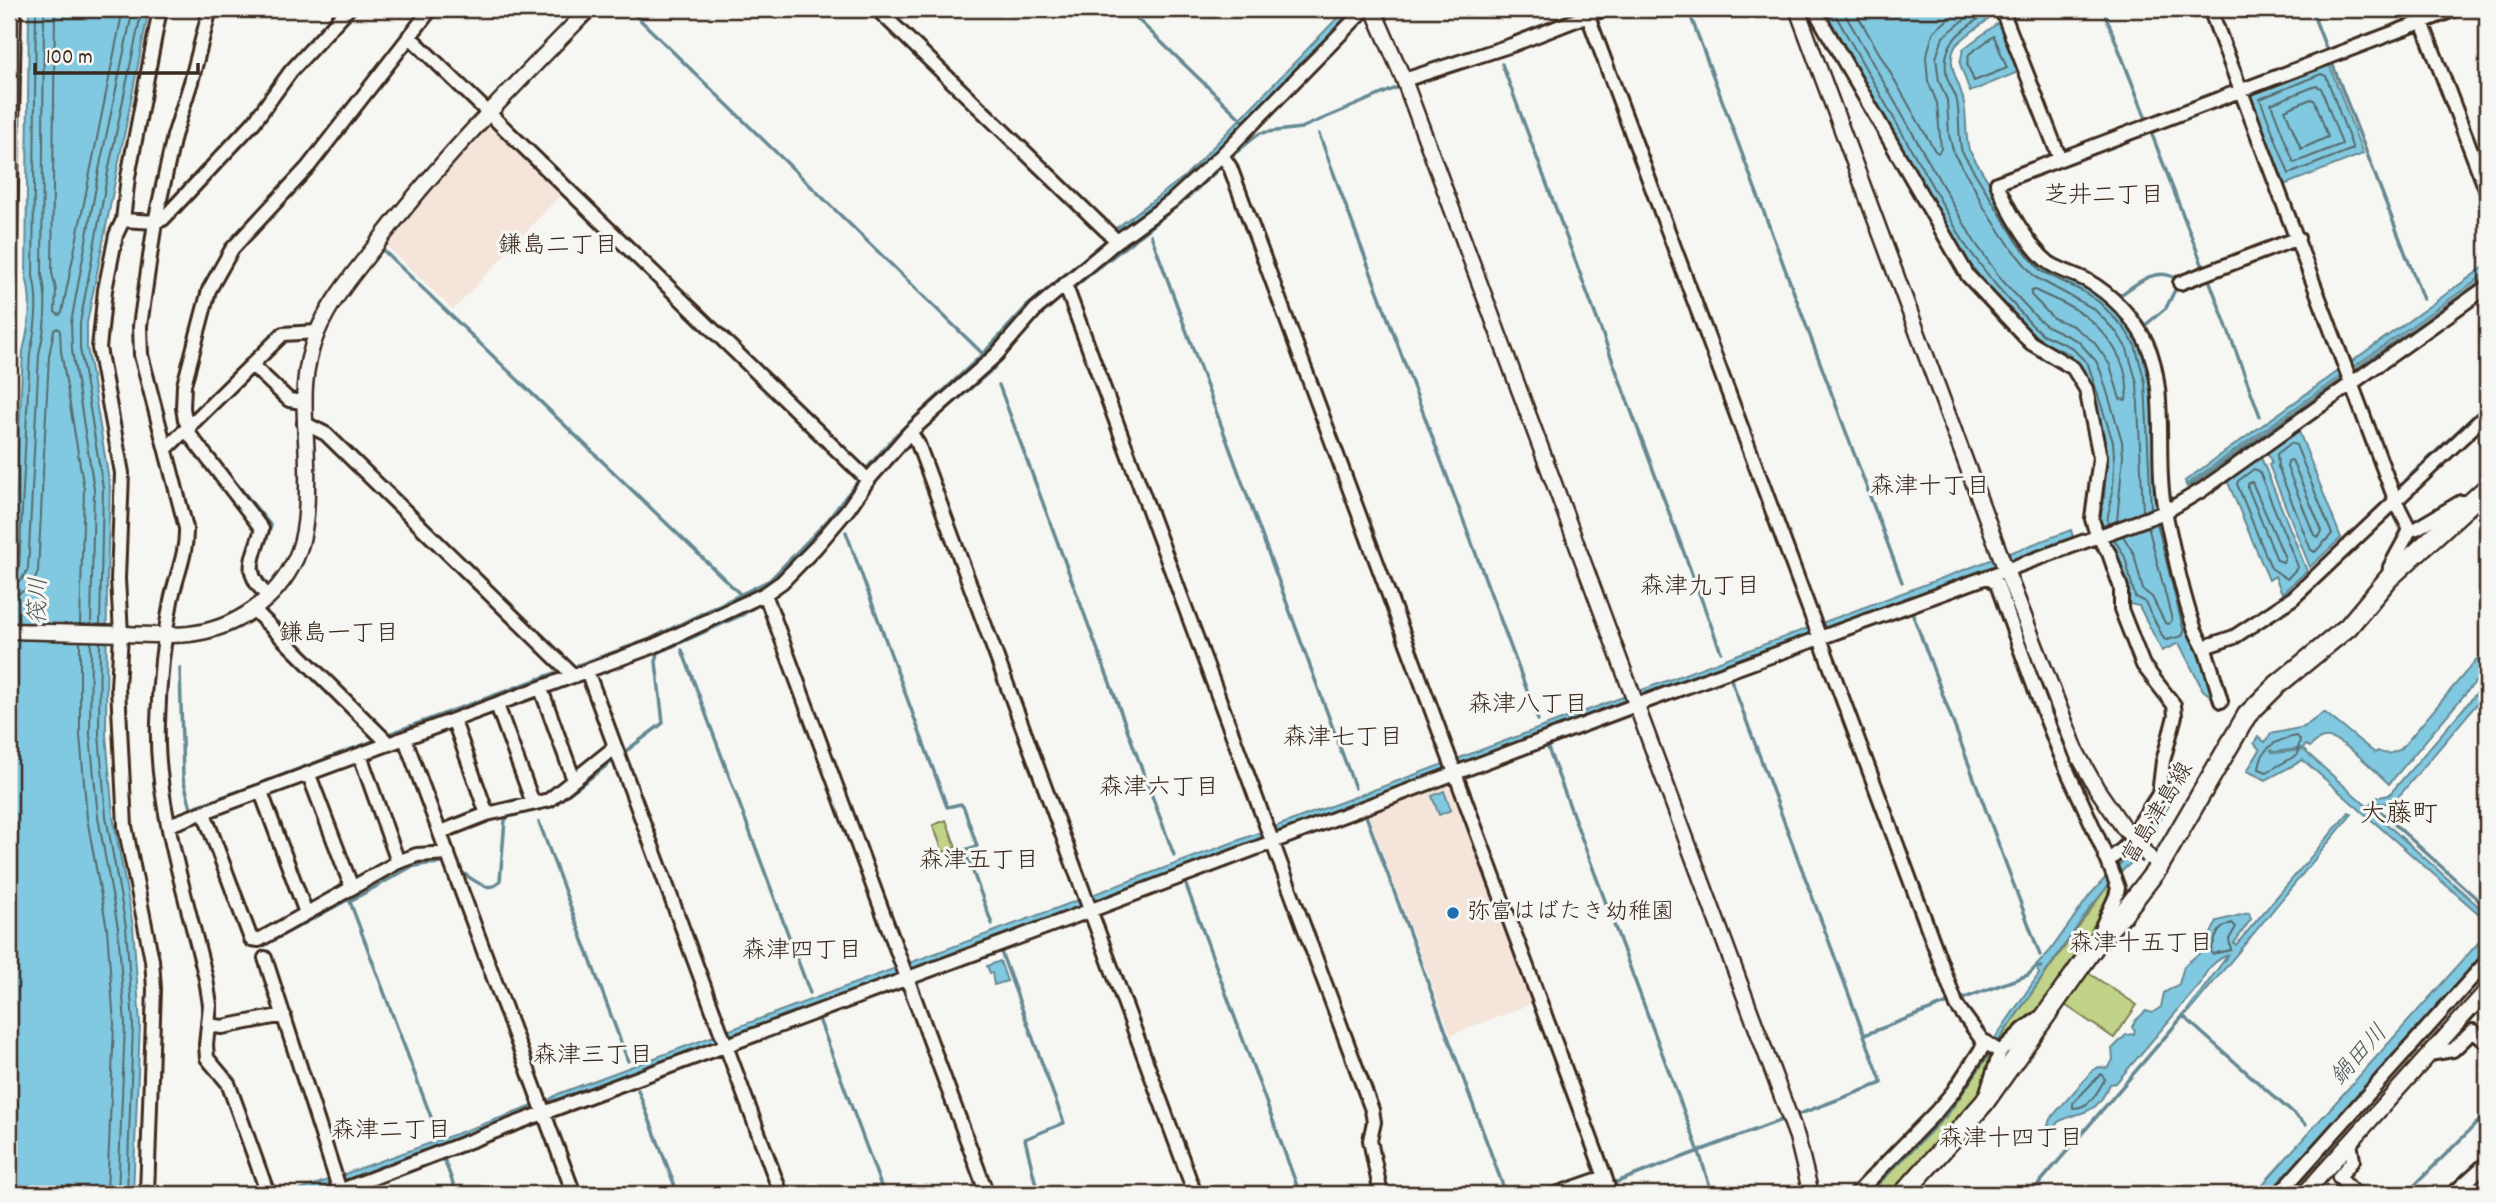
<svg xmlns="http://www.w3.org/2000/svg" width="2496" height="1203" viewBox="0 0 2496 1203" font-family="Dekko,'Klee One',sans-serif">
<rect width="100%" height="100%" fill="#f6f6f2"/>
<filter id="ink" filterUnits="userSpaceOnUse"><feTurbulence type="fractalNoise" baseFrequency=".0143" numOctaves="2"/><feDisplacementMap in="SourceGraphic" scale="14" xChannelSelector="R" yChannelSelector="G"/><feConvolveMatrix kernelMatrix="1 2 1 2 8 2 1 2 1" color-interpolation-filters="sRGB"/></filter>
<g filter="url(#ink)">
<path fill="#f4e4d9" d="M492 121 565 190 453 310 387 246 422 199Z
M1446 785 1450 787 1466 823 1535 1002 1451 1035 1368 814Z"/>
<path fill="#c0d388" stroke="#7e7e53" stroke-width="2" d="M946 820 956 847 943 852 933 825Z
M2108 885 2112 886 2113 891 2097 929 2050 1001 2002 1045 1996 1044Z
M2084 970 2137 1005 2114 1038 2062 1003Z
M1991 1052 1994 1054 1979 1099 1894 1194H1867L1948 1114Z"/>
<path fill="#81c9e1" stroke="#658993" stroke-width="2" d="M29 9H149L87 323V347L110 487 107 576 106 734 113 816 133 926 140 1024 133 1194H14L9 1139V638L23 351C29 328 33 300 26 277Z
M1346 9H1354L1193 175 1119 234 1115 229 1184 177Z
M1824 9H2002C1992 18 1960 38 1955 47 1946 63 1958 80 1962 95 1968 112 1964 132 1969 150L2024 240 2115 307 2141 342 2152 381 2157 506 2217 701 2203 690 2179 643 2162 651 2139 606 2129 604 2119 559 2105 538 2100 519 2104 500 2107 455 2106 443 2082 368 2068 353 2038 340 2026 329 1989 289 1960 250Z
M1998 23 2018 72 1970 92 1960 64 1963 49Z
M2329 64 2363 154 2284 185 2251 98 2253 92Z
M2487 265V273L2186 485 2185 481 2215 459Z
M2298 429 2341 538 2310 567 2269 465 2272 463 2267 452Z
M2260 455 2307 571 2282 593 2275 576 2269 580 2227 480Z
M2071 530 2073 537 911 972 549 1104 312 1194H289L547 1101 558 1094Z
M2487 647V668L2389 784C2376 772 2341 735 2324 738 2317 739 2314 743 2310 747L2306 745 2303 748 2274 752 2270 750 2274 753 2305 750 2307 753 2368 807 2375 798 2389 795 2487 681V692L2393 803H2376L2371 810 2487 914 2486 920 2303 760 2266 780 2247 771 2260 750 2254 743 2258 737 2265 742 2271 734 2304 727 2324 712 2375 753 2378 751C2387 756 2392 753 2401 749Z
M2170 765 2183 769 2175 796 2135 859 2119 874 2112 886H2108L2090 908 1948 1114 1876 1187 1867 1194H1860L1993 1041 2039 974 2036 966 2050 951 2090 895 2108 875 2131 854 2168 794Z
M1444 791 1451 810 1439 815 1432 796Z
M2349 812 2352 814 2189 1012 2183 1016 2228 955C2217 959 2205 970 2201 983L2116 1083 2110 1084C2094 1118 2086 1108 2058 1122L2053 1130 2048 1125 2050 1119 2093 1070 2099 1067 2107 1068 2113 1060 2112 1049 2126 1035 2134 1034 2135 1030 2132 1027 2135 1021 2146 1011 2152 1013 2161 1007 2164 993 2179 984 2184 966 2203 950 2217 921 2249 913 2251 919 2234 943 2236 945Z
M2487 933V952L2269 1194H2254Z
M1000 961 1007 981 994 985 992 973H990L987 966Z"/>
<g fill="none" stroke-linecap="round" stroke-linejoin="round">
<path stroke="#576a6c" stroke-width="2" d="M55 9 52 273 56 290 55 312 59 315 62 312 123 9
M1832 9 1966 246 1995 284 2031 324 2042 334 2071 347 2088 364 2113 442C2115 461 2114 482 2111 501 2110 510 2106 516 2108 524
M1842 9 1974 241 2001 279 2037 318 2047 326 2078 341 2096 361 2101 372 2122 441 2123 456 2117 521
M1854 9 1935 151 1938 153 1941 149 1937 103 1928 81 1926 57 1934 31 1961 9
M1978 9 1943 37 1936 58 1939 81 1947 100 1949 135 1954 154 1973 185 1983 206 2012 249 2035 277 2094 309 2117 333 2127 349 2137 383 2143 512
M1992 9C1966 29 1939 39 1947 77 1949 84 1953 90 1956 97 1961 114 1957 134 1962 152L2018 243 2041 271 2082 291 2099 302 2124 328 2135 345 2145 382 2151 509
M1994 36 2007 68 1974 81 1967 64 1969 54Z
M2321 74 2326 76 2353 149 2289 174 2260 99Z
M2316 86 2321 88 2342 144 2294 163 2271 104Z
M2311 99 2315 101 2328 137 2301 149 2285 110Z
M2035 290C2048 297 2062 302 2075 309 2104 327 2133 364 2126 400L2120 399 2110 365 2094 342 2073 326 2053 318 2031 295V291Z
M2291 443 2296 445 2332 534 2315 552 2311 550 2278 467 2277 454Z
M2292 460 2322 531 2319 537 2314 535 2287 467 2288 461Z
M2254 469 2259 471 2298 567 2287 579 2271 568 2237 484 2238 481Z
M2252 482 2285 558 2283 562 2277 560 2248 488V484Z
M2123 536 2134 554 2143 590 2152 597 2165 623 2169 624 2172 620 2148 526
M2114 539 2125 557 2135 597 2145 602 2164 639 2167 640 2182 636 2184 632 2157 523
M9 575 16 574 19 568 30 353C36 328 39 300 33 276L36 9
M9 584 21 580 28 569 39 354C45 329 48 300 42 275L44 9
M9 595C24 594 33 587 38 572L49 356 54 330 58 328 60 331 61 351 84 489 80 624
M91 624 94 489 72 350 71 323 99 170 133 9
M100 625 103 488 80 348V323L108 172 142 9
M80 642V735L87 818 107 929 114 1024 107 1194
M91 642 90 735 98 817 118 928 125 1024 118 1194
M100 642 99 734 106 816 126 927 133 1024 127 1194
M2296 736 2300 739 2297 755 2267 772 2259 769C2261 747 2276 740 2296 736Z
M2232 923 2236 927 2229 939 2231 950 2212 954 2211 950C2217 936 2216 928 2232 923Z
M2101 1074 2105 1079C2097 1092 2091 1108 2073 1108V1103Z"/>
<path stroke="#658993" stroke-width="3.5" d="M629 9 983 354
M1127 9 1243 121
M1688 9 1902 582
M2103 9 2145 116
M2311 9 2326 48
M1606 13 1615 9
M428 22 439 9
M1550 36 1582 25
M2332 63 2423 299
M1502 64 1721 652
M1413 85 1454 70
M373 94 409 49
M2151 132 2202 264
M1319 134 1538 720
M1233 155 1260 133 1301 128 1396 88
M1151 235 1355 788
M2039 243 2049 256
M384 251 741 595
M2210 282 2260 416
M1073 288 1187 198 1220 168
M2116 294 2119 296C2134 286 2154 267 2173 277
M1038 317 1062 296
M2143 327 2166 308 2176 288
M999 385 1174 855
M189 394 196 364
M919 433 993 369 1032 322
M197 435 271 526C266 542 251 566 265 581
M900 453 909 444
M868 467 896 435 983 354 1028 305 1106 241
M2400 485 2487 404
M2188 487 2487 277
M860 502 890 464
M846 532 947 807 961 804 964 808 977 846 965 850 992 924
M2281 597 2309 574 2388 498
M1913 615 2040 955
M682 650 810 993
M578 665 648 640 770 580 827 521 858 481
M180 668 183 778 191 808 208 802
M1730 677 1864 1035
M357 703 389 734 555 673
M1548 748 1699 1152 1712 1194
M622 754 663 723 656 662 658 653 742 615 759 604
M264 782 376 740
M219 798 251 787
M2380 811 2487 908
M1365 813 1506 1194
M539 822 628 1061
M458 870C471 877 489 896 500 881L505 820 508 817 554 805 614 760
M1186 885 1300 1194
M350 901 411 867 426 864 445 863
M263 946 349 899 437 1133
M1000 949 1064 1123 1025 1139 1038 1194
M1959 1000 2028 975 2036 967H2041
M819 1019 884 1194
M638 1090 678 1194
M1797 1115 1882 1083 1864 1035 1948 1003
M444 1159 457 1194
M1614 1183 1784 1119
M1581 1194 1603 1187
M2030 1194 2183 1016 2306 1125
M2406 1194 2487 1113"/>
<g stroke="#3b2a1e" stroke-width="18">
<path id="minor" d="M210 9 191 82 174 136 155 222 140 326 141 355 186 528C187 554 176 576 171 601 163 641 159 682 158 723 155 804 187 899 206 979L210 1005 206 1045 207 1058 228 1083 268 1194
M877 9 1117 241
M1814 9 1968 276 2031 343 2073 368 2086 389 2100 457 2092 519 2097 535 2109 553 2121 588V609L2143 665 2174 705 2175 716 2163 761 2159 794 2124 848 2109 860
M2210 9 2396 502 2410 530 2390 567 2389 578
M2417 9 2487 192
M2003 13 2060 159
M1588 16 1957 1006 1982 1040 2000 1052 2024 1029 2042 1016
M409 36 868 480
M1404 80 1512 45 1604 9
M1222 155 1230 167 1605 1177 1610 1194
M123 220 155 222 163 219 254 122 291 71 348 9
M2180 283 2298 238
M1065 284 1372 1110 1374 1122 1370 1140 1381 1194
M9 309 14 9
M253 366 289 400 302 402
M304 423 326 434 574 676
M190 427 185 420 183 408 184 385 209 290 232 249 308 167 431 9
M186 430 262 529C253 560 241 572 269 597
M910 432 918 444 1195 1194
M167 448 283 334 317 332
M2410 530 2417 528 2461 502 2469 503
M1988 577 1997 584C2019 646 2041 709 2067 770 2085 810 2103 845 2118 888L2116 896 2100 931 2099 937
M765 594 984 1186V1194
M254 610 389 744
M2204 647 2234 637 2293 598 2487 414
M587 671 781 1194
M541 689 574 780
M2221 701C2216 683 2211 666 2205 650 2202 643 2198 637 2195 630 2182 594 2173 549 2165 511 2154 459 2169 390 2146 342 2134 318 2111 294 2088 281 2075 274 2061 271 2049 263 2029 247 2006 207 1997 183L2456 9
M497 705 533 803
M454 721 487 814
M405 739 574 1194
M360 755 398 862
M309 775 352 888
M261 792 306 913
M204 813 251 939 259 940 398 862 417 855 448 853
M169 825 654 646 765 594 782 582 815 548 848 509 868 480 910 432 996 355 1036 309 1117 241 1172 201 1222 155 1365 9
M441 832 487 814 549 800 615 747
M265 958 341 1194
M208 1025 222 1027 284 1015
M2429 1054 2453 1050 2473 1031 2487 1043
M1986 1095 2000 1052
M2350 1143 2353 1160 2339 1177 2355 1194
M147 1194 154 989 152 960 125 826 118 687 121 634 118 579 122 473 99 348 105 290 116 235 123 220 128 177 160 9
M331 1194 546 1112 1089 911 1636 705 2165 512 2202 490 2487 287
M1556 1194 1605 1177
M1856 1194 1936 1112 1953 1092 1986 1042
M2279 1194 2487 961
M2453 1194 2487 1163"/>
</g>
<g stroke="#3b2a1e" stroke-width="19">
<path id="tertiary" d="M1373 9 1404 80 1797 1137 1811 1194
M1797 9 2004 565 2077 753 2097 789 2123 827
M9 631C48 632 86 633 125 634 146 635 168 636 189 634 235 629 277 600 296 558 306 535 307 509 307 485 309 430 295 387 317 333 330 301 355 272 376 245 440 160 515 85 589 9
M2304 1194 2487 990"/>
</g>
<g stroke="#3b2a1e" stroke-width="23">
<path id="secondary" d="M1903 1194 1984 1103 2099 940 2122 915 2158 868 2247 715 2277 685 2348 627 2389 578 2487 488"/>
</g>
<use href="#minor" stroke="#f6f6f2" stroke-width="12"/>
<use href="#tertiary" stroke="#f6f6f2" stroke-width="14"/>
<use href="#secondary" stroke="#f6f6f2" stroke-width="18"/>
<g stroke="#3b2a1e" stroke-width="19" stroke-linecap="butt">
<path id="tertiary-bridge" d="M2123 827 2149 857"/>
</g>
<use href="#tertiary-bridge" stroke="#f6f6f2" stroke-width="14"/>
</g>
</g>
<circle fill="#1f6fb2" stroke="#f6f6f2" stroke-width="2.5" cx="1453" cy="913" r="7"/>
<g text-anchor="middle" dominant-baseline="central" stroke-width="6" stroke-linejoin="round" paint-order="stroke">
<g font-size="23" fill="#3b2a1e" stroke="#f6f6f2">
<text transform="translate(2159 814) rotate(-59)">富島津島線</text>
</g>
<g font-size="23" fill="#3b2a1e" stroke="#f6f6f2" text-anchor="start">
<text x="1467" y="913">弥富はばたき幼稚園</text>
</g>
<g font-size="24" fill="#3b2a1e" stroke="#f6f6f2">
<text x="2104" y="197">芝井二丁目</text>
<text x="558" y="247">鎌島二丁目</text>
<text x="1930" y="488">森津十丁目</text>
<text x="1700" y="588">森津九丁目</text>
<text x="339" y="635">鎌島一丁目</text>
<text x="1528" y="706">森津八丁目</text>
<text x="1343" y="739">森津七丁目</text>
<text x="1159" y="789">森津六丁目</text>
<text x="979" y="862">森津五丁目</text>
<text x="2141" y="945">森津十五丁目</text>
<text x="802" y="952">森津四丁目</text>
<text x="593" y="1057">森津三丁目</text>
<text x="391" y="1132">森津二丁目</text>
<text x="2011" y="1140">森津十四丁目</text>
</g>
<g font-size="24" font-style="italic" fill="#505a58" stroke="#f6f6f2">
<text transform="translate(40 601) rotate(-89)">筏川</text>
<text transform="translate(2360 1056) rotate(-48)">鍋田川</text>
</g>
<g font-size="26" fill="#3b2a1e" stroke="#f6f6f2">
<text x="2399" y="815">大藤町</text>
</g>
</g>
<rect width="2496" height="1203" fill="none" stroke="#f6f6f2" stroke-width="35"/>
<rect x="18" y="18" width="2461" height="1168" fill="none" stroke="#3b2a1e" stroke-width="2.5" filter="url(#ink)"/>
<path d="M35 63v10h163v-10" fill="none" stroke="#3b2a1e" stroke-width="3.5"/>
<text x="46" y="63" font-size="21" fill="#3b2a1e" stroke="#f6f6f2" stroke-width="5" paint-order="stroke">100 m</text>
</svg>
